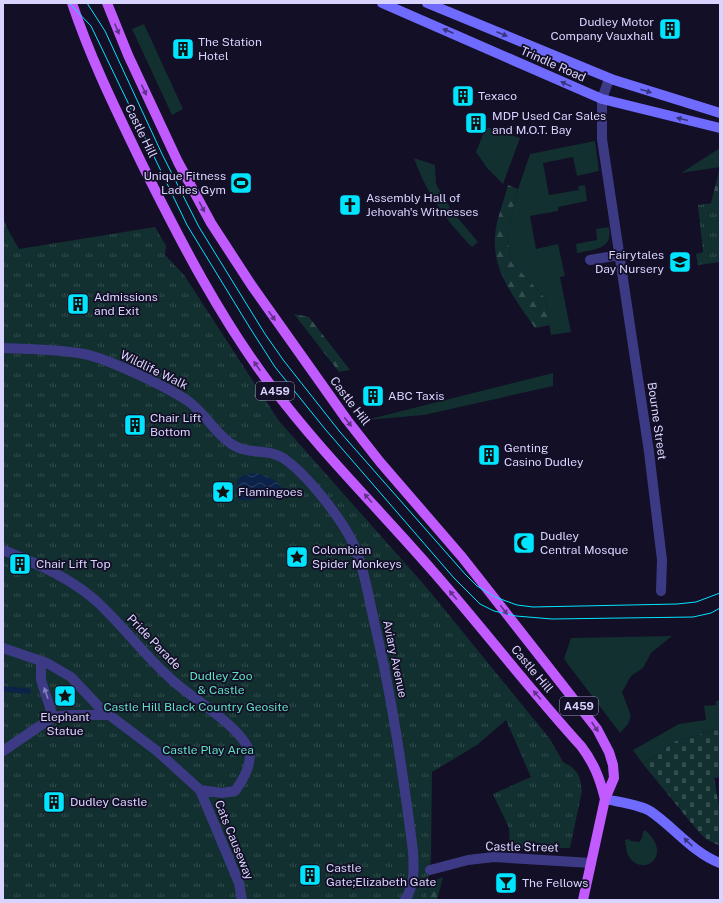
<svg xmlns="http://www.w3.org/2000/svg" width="723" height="903" viewBox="0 0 723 903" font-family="'Public Sans',sans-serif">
<defs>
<pattern id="forest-firs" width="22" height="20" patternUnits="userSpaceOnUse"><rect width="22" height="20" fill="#12302f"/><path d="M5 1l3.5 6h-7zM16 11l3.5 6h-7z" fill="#344d4e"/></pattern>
<pattern id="cemetery-stones" width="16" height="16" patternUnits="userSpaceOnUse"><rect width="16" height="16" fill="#12302f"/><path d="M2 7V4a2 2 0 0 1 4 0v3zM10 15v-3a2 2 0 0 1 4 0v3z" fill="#344d4e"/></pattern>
<pattern id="park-tufts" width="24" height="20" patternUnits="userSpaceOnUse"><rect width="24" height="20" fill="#12302f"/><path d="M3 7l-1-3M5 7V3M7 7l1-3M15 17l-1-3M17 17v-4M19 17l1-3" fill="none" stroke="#344d4e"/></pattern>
<pattern id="water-waves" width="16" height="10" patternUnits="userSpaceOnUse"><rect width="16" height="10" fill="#0c2248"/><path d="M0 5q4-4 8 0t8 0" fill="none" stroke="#2f4163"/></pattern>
</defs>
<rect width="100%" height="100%" fill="#130f26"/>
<path fill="#12302f" d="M144 24 183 109 172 115 132 29Z
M486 127 520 138 503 184 487 168 476 152Z
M595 141 599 171 577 176 573 157 543 163 549 195 579 190 578 186 585 185 587 201 558 207V211L530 216 536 249 558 244 565 276 560 277 571 332 551 335 545 298 511 261 507 231 518 189 530 154Z
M720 148V167L681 173Z
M414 158 435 165 436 184 452 211 478 242 472 247C447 222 425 191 414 158Z
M609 227C613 250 595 249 577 253L576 244 597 240 596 229Z
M553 373V386L424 415 366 420Z
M672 636 651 653 643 668 631 676 622 692 631 716 628 724 620 733 564 659 571 638Z
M720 700V729L676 741 643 764 633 750 679 724 706 720 704 706 716 705V701Z
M645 830C674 855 644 877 630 858 626 854 626 846 625 840L628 839 631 841 639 842 642 838 643 832Z"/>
<path fill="url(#forest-firs)" d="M508 185 518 189 507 231 511 261 545 298 550 325 535 328C516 300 492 272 495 236 496 220 504 201 508 185Z
M294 314 309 317 350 370 339 372Z
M443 877 437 900H427L429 883Z"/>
<path fill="url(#cemetery-stones)" d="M720 166V202L711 203 720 167Z
M720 729V777L714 778 720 812V846L706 839 697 830 643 764 676 741Z"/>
<path fill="url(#park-tufts)" d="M720 202V262L698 265 696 254 703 252 698 205Z
M3 216 7 228 19 249 155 227 166 246 165 255 184 275 279 421 427 588 550 739 563 762 572 767 578 774 580 780 582 791 570 848 510 849 509 828 493 794 531 777 506 720 477 745 432 772 431 856 427 900H3Z"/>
<path fill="url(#water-waves)" d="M254 473C266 474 290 484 282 500 277 501 275 498 270 497 259 495 251 504 239 499L237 492V480L244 475Z"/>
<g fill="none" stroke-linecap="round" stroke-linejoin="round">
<path stroke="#0c2248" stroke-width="5.5" d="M3 689 28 691"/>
<path stroke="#3d3a85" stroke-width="10" d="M609 79 602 99V139L649 452 662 560 661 591
M590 260 620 255
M3 348C30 349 57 349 84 354 109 359 167 387 188 401 205 413 214 432 230 443 247 456 269 447 286 460 308 476 341 518 353 543 364 567 368 595 374 621 392 697 403 774 413 851 414 869 415 885 405 900
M3 550C35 563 67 576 94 599 121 623 143 654 170 678 190 697 235 723 247 746 255 760 243 780 235 791L222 793 200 790
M3 648 47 663 71 677 100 708 157 751 200 790 239 883 242 900
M41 661V680L53 717 70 715H109
M3 751 53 717
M430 870 468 860 494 857 591 863"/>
<path stroke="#6f6bff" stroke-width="10" d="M382 3 602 99 720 128
M427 3 614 80 720 113
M605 799C618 802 638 804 650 811 674 827 693 853 720 863"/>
<path stroke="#c25bff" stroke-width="10" d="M72 3C91 60 117 112 143 166 181 242 220 318 272 387 320 451 378 508 431 569 482 627 529 689 581 746 594 763 600 779 605 799
M107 3 128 55 178 162 211 223 252 286 347 420 380 462 462 557 597 729 609 752 613 765 614 778 605 799 583 900"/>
<path stroke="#00e5ff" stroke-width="1" d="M69 3 91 26 187 225 250 328 275 367 325 429 454 578 480 604 494 611 516 616 552 619 693 617 711 613 720 608
M87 3 105 31 162 154 199 227 265 334 284 361 340 432 465 574 477 586 495 597 517 605 533 607 677 604 696 602 720 593"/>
</g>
<defs><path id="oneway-solid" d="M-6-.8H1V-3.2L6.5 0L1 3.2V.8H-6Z"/></defs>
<g fill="#623188">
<use href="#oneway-solid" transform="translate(117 29) rotate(67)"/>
<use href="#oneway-solid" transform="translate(144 90) rotate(65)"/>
<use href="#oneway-solid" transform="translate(202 207) rotate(62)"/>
<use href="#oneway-solid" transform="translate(272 316) rotate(55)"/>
<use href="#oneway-solid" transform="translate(257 366) rotate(-125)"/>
<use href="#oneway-solid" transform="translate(348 422) rotate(52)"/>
<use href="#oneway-solid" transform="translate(368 498) rotate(-132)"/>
<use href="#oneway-solid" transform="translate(453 595) rotate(-130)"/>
<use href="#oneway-solid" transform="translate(504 610) rotate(53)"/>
<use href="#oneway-solid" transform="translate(537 695) rotate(-131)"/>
<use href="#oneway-solid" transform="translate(595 727) rotate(56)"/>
</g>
<g fill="#38347d">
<use href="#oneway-solid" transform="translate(448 31) rotate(-157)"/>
<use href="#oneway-solid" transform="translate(502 34) rotate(22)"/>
<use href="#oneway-solid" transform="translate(566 84) rotate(-156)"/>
<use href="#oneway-solid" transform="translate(646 91) rotate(18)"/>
<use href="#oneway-solid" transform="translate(682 119) rotate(-166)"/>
<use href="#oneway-solid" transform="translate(688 842) rotate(-136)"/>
</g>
<use fill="#837fbc" href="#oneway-solid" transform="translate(46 693) rotate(-109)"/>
<defs>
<g id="building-square" transform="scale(1.15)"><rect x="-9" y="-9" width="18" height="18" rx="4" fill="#00e5ff" stroke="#130f26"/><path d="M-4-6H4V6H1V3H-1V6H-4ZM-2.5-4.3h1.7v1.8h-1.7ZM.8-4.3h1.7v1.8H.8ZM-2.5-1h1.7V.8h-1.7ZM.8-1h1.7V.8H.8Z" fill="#111"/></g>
<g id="stadium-square" transform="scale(1.15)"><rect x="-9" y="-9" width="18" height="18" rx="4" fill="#00e5ff" stroke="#130f26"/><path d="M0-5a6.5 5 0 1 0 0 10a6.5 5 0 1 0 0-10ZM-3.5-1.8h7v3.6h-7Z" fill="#111"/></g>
<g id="church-square" transform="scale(1.15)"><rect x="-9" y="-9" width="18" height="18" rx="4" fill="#00e5ff" stroke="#130f26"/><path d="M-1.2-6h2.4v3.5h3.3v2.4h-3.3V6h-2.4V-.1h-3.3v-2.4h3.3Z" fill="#111"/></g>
<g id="school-square" transform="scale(1.15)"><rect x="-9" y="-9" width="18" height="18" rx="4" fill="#00e5ff" stroke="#130f26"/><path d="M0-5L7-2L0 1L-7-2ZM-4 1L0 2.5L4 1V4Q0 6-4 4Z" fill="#111"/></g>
<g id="sight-square" transform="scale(1.15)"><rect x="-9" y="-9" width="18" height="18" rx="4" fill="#00e5ff" stroke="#130f26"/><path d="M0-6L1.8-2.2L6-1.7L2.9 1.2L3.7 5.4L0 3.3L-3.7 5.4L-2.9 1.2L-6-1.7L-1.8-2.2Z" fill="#111"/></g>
<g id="mosque-square" transform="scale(1.15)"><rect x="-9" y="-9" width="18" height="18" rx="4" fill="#00e5ff" stroke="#130f26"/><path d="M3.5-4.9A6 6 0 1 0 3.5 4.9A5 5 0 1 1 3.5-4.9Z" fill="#111"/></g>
<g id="bar-square" transform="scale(1.15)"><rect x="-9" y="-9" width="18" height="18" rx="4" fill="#00e5ff" stroke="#130f26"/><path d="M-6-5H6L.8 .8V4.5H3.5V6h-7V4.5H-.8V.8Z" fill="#111"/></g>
</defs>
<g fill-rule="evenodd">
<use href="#building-square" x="670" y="29"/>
<use href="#building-square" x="183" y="49"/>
<use href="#building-square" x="463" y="96"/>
<use href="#building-square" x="476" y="123"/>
<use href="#stadium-square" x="241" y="183"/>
<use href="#church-square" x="350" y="205"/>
<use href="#school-square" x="680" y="262"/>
<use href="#building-square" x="78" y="304"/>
<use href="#building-square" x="373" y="396"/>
<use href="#building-square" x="135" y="425"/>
<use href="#building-square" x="489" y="455"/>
<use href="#sight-square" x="223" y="492"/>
<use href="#mosque-square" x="524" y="543"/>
<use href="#sight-square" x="297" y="557"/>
<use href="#building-square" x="20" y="564"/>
<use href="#sight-square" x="65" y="696"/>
<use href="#building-square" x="54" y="802"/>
<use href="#building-square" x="310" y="875"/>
<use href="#bar-square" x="506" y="883"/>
</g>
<g text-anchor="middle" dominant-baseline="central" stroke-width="3.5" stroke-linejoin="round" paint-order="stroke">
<g fill="#130f26" stroke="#9e99be" stroke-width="1">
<rect x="256" y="382" width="38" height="18" rx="3"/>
<rect x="560" y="697" width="38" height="18" rx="3"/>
</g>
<g font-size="11" font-weight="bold" fill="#d9d4ff">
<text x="275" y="391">A459</text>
<text x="579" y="706">A459</text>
</g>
<g font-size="12" fill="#d9d4ff" stroke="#130f26" text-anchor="start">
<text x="654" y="22" text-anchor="end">Dudley Motor<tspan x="654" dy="14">Company Vauxhall</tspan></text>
<text x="198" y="42">The Station<tspan x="198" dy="14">Hotel</tspan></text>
<text x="478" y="96">Texaco</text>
<text x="492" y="116">MDP Used Car Sales<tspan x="492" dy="14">and M.O.T. Bay</tspan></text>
<text x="226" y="176" text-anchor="end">Unique Fitness<tspan x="226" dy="14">Ladies Gym</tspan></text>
<text x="366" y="198">Assembly Hall of<tspan x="366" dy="14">Jehovah's Witnesses</tspan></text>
<text x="664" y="255" text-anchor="end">Fairytales<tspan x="664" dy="14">Day Nursery</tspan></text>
<text x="94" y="297">Admissions<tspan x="94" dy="14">and Exit</tspan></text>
<text x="388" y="396">ABC Taxis</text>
<text x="150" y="418">Chair Lift<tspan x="150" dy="14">Bottom</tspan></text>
<text x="504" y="448">Genting<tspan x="504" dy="14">Casino Dudley</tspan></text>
<text x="238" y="492">Flamingoes</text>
<text x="540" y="536">Dudley<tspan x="540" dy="14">Central Mosque</tspan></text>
<text x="312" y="550">Colombian<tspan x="312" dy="14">Spider Monkeys</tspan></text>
<text x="36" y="564">Chair Lift Top</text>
<text x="65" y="717" text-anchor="middle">Elephant<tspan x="65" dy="14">Statue</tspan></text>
<text x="70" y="802">Dudley Castle</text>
<text x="326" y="868">Castle<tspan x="326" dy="14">Gate;Elizabeth Gate</tspan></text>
<text x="522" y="883">The Fellows</text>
</g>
<g font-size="12" fill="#d9d4ff" stroke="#130f26">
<text transform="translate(553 64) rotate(24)">Trindle Road</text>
<text transform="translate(141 131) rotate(64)">Castle Hill</text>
<text transform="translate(154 370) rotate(26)">Wildlife Walk</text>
<text transform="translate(350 401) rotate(53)">Castle Hill</text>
<text transform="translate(657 421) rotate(82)">Bourne Street</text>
<text transform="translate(154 642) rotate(46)">Pride Parade</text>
<text transform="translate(395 659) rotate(78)">Aviary Avenue</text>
<text transform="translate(532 669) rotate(50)">Castle Hill</text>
<text transform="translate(234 840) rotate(68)">Cats Causeway</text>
<text transform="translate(522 847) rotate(1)">Castle Street</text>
</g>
<g font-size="12" fill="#5fe0c0" stroke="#130f26">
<text x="221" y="676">Dudley Zoo<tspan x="221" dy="14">&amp; Castle</tspan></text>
<text x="196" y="707">Castle Hill Black Country Geosite</text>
<text x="208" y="750">Castle Play Area</text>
</g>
</g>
<rect width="723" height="903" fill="none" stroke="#d9d4ff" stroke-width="8"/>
</svg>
